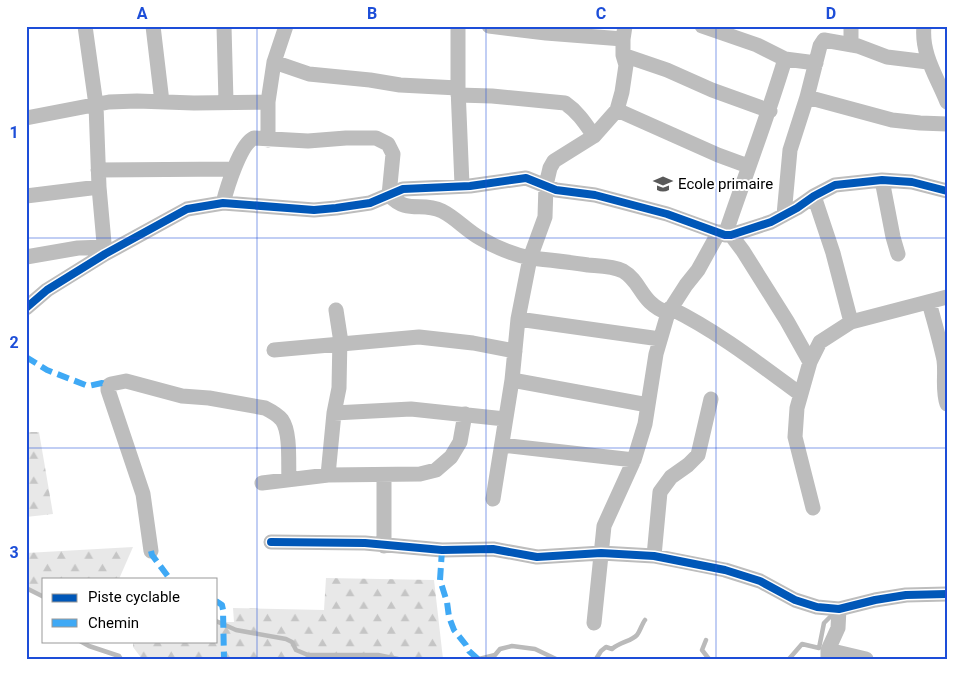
<svg xmlns="http://www.w3.org/2000/svg" width="973" height="685" viewBox="0 0 973 685" font-family="Roboto,sans-serif">
<defs>
<pattern id="forest-firs" width="22" height="20" patternUnits="userSpaceOnUse" patternTransform="scale(1.25)"><rect width="22" height="20" fill="#e8e8e8"/><path d="M5 1l3.5 6h-7zM16 11l3.5 6h-7z" fill="#c5c5c5"/></pattern>
</defs>
<rect width="100%" height="100%" fill="#fff"/>
<path fill="url(#forest-firs)" d="M26 432H39L53 514 26 517Z
M133 547 119 579H44V597L26 588V553Z
M326 578 434 580 443 659H142L133 647V641H216V622H234L233 608 324 610Z"/>
<g fill="none" stroke-linecap="round" stroke-linejoin="round">
<path stroke="#bababa" stroke-width="4.5" d="M26 588 44 597
M216 621 236 630 286 639 292 642 296 650 308 655H378L398 659
M706 640 702 650 709 659
M80 641 89 646 119 656 121 659
M479 659 495 655 500 649 512 646 535 649 556 659
M596 659 601 651 606 647 612 649C620 642 632 641 637 635 640 631 642 624 645 620
M789 659 802 644 819 648 824 623 834 613"/>
<path stroke="#bdbdbd" stroke-width="15" d="M85 26 96 105 99 187 105 254
M153 26 162 102
M224 26 226 102
M458 26V88L462 185
M489 26 546 33 623 39
M702 26 757 45 785 59
M924 26C921 54 937 77 947 102
M851 45V26
M623 55 667 70 712 90 770 111
M274 62 309 74 370 80 400 85 458 88
M458 95 492 96 565 103C578 112 585 123 594 136
M807 97 892 120 920 123 947 124
M268 102 274 62 286 26
M617 110 718 155 748 166
M26 118 109 102 137 101 194 103 268 102V140
M98 170 234 169
M882 180 893 237 898 254
M26 196 99 187
M814 196 833 253 851 322
M223 203C227 188 240 144 254 138L308 141 346 138H376L388 144 393 154 389 195C408 215 421 201 442 211 456 218 466 230 480 238 495 247 512 254 530 258L545 217 546 185 550 168 554 161 594 136 617 110 622 92 626 65 623 55V39L625 26
M784 215 790 150 807 97 820 46 824 40 858 46 887 57 928 62
M725 235C745 176 767 119 785 59L816 63
M731 235 743 251 787 321 810 362
M26 257 78 248 104 247
M929 302C934 321 940 341 944 360 946 375 942 389 947 404
M26 308 47 290 105 254 187 209 223 203 314 210 336 208 370 203 403 189 470 186 526 178 556 190 595 195 667 214 725 235H731L771 222 797 208 814 196 835 185 882 180 912 182 947 191
M670 308C717 331 758 363 800 394
M518 319 660 339
M274 350 419 337 473 343 515 351
M512 380 648 405
M334 413 411 409 505 419
M502 445 634 460
M328 475 420 474 436 470 451 457 460 442 465 414
M384 475V546
M262 483 328 475 334 413 339 388 340 336 336 310
M493 499 512 380 518 319 530 258C549 260 569 262 588 265 599 266 613 266 623 271 642 282 640 303 668 313
M813 508 795 437 797 408 810 362 820 342 851 322 947 297
M271 542 365 543 442 550 493 549 537 557 601 553 654 556 725 570 760 581 795 600 817 607 839 609 875 600 906 595 947 594
M151 551 143 494 108 390V386L111 384 126 381 182 396 209 398 265 408C271 411 278 415 282 420 291 433 288 464 289 480
M654 556 660 492 671 477 688 465 698 455 711 399
M594 623 604 526 634 460 645 424 656 354 668 313 686 285 698 270 719 232
M828 650 866 659
M828 659V650L838 628 839 609"/>
<path stroke="#3fa9f5" stroke-width="6" stroke-dasharray="12 6" stroke-linecap="butt" d="M26 357 47 370 88 386 102 383 108 386
M442 550 440 580 447 602 449 617 454 630 466 645 469 651 478 659
M151 551 152 555 170 579
M216 601 222 605 223 610 224 659"/>
<g stroke="#fff" stroke-width="11">
<path id="cycleway" d="M26 308 47 290 105 254 187 209 223 203 314 210 336 208 370 203 403 189 470 186 526 178 556 190 595 195 667 214 725 235H731L771 222 797 208 814 196 835 185 882 180 912 182 947 191
M271 542 365 543 442 550 493 549 537 557 601 553 654 556 725 570 760 581 795 600 817 607 839 609 875 600 906 595 947 594"/>
</g>
<use href="#cycleway" stroke="#0057b8" stroke-width="8"/>
</g>
<path fill="none" stroke="#1d4ed8" stroke-width="1" stroke-opacity="0.55" d="M257 26V659M486 26V659M716 26V659M26 238H947M26 448H947"/>
<defs>
<g id="school-bare" transform="scale(1.5)"><path d="M0-5L7-2L0 1L-7-2ZM-4 1L0 2.5L4 1V4Q0 6-4 4Z" fill="#595959" stroke="#fff" stroke-width="2.5" paint-order="stroke"/></g>
</defs>
<g fill-rule="evenodd">
<use href="#school-bare" x="663" y="184"/>
</g>
<g text-anchor="middle" dominant-baseline="central" stroke-width="4" stroke-linejoin="round" paint-order="stroke">
<g font-size="15" fill="#000" stroke="#fff" text-anchor="start">
<text x="678" y="184">Ecole primaire</text>
</g>
</g>
<rect width="973" height="685" fill="none" stroke="#ffffff" stroke-width="55"/>
<rect x="42" y="578" width="175" height="65" fill="#ffffff" stroke="#999999"/>
<rect x="52" y="594" width="25" height="8" fill="#0057b8" stroke="#999999"/>
<text x="88" y="602" font-size="15" fill="#000000">Piste cyclable</text>
<rect x="52" y="619" width="25" height="8" fill="#3fa9f5" stroke="#999999"/>
<text x="88" y="628" font-size="15" fill="#000000">Chemin</text>
<rect x="28" y="28" width="918" height="630" fill="none" stroke="#1d4ed8" stroke-width="2"/>
<g font-size="16" text-anchor="middle" font-weight="bold" fill="#1d4ed8">
<text x="142" y="19">A</text>
<text x="372" y="19">B</text>
<text x="601" y="19">C</text>
<text x="831" y="19">D</text>
<text x="14" y="138">1</text>
<text x="14" y="348">2</text>
<text x="14" y="558">3</text>
</g>
</svg>
